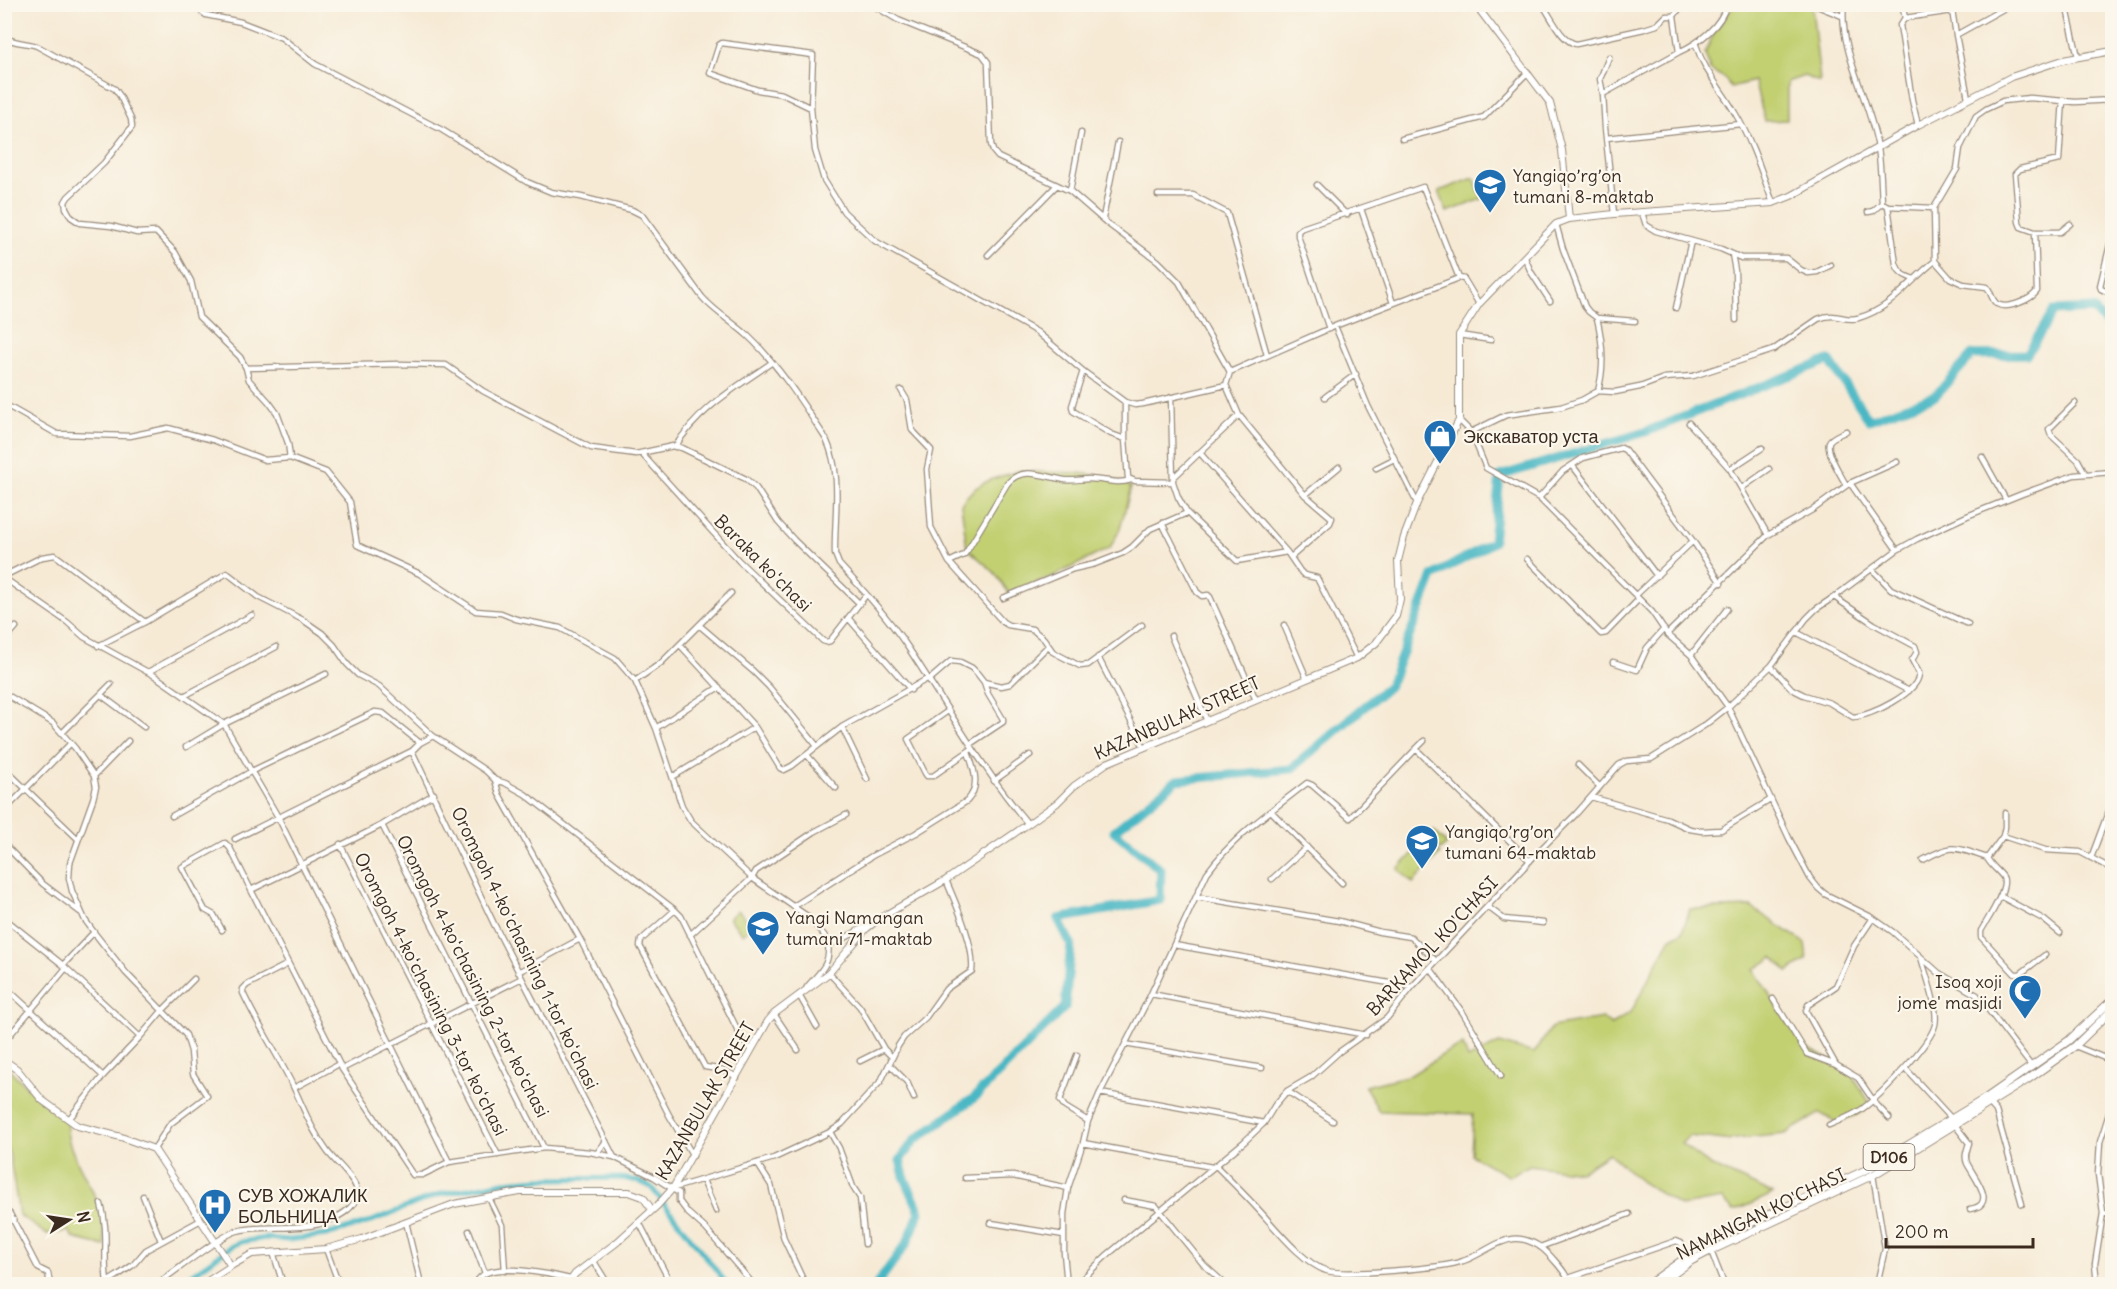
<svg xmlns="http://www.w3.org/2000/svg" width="2117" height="1289" viewBox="0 0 2117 1289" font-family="Delius,sans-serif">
<rect width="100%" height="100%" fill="#fbf7ec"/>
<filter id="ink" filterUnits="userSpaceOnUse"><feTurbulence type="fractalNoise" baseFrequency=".0167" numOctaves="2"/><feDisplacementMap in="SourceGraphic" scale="12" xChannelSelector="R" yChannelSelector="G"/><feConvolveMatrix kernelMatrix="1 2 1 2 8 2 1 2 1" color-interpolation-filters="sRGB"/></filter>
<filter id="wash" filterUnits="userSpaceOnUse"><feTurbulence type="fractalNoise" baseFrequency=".008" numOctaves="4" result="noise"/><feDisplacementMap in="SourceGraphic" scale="24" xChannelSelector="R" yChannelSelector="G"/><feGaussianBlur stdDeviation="1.35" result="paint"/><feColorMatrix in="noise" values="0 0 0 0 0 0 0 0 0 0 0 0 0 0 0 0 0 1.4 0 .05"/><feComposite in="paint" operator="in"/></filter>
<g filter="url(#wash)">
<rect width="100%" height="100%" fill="#f6ead5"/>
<path fill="#c2d072" stroke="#7e7d48" stroke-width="1.5" d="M1734 5H1806L1812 7 1820 82 1804 76 1787 82V120L1765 121 1754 81 1731 87 1723 77 1710 70 1705 53 1715 31Z
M1474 178 1482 199 1447 212 1439 191Z
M1019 471C1053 473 1101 469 1131 487L1120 529 1110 548 1054 576 1009 593 994 572 967 548 961 504C976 481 995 478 1019 471Z
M1434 831 1447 844 1440 850 1428 838Z
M1426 840 1440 854 1413 883 1398 869Z
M1751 907 1805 943 1807 960 1788 972 1773 957 1754 970 1802 1045 1850 1071 1870 1103 1863 1112 1837 1123 1820 1113 1785 1134 1725 1140 1689 1136 1681 1144 1710 1165 1773 1194 1734 1211 1722 1199 1681 1206 1641 1182 1609 1153 1580 1172 1530 1165 1508 1176 1471 1155 1473 1114 1379 1111 1365 1086 1411 1075 1447 1052 1463 1045 1468 1059 1499 1043 1534 1053 1552 1027 1602 1018 1611 1025 1631 1012 1670 939 1682 932 1690 909Z
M738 910 752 926 743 934 729 918Z
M4 1064 40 1100 67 1121C63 1150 94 1184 101 1213 104 1224 104 1236 105 1246L73 1238 69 1231 46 1234 19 1215 9 1152 5 1144Z"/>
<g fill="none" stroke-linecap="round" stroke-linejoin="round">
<path stroke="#49b7c4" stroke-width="5" d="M178 1284 232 1246 241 1242 265 1238 289 1240 326 1235 367 1223 437 1195 504 1182 539 1179 622 1178 638 1181 651 1187 727 1284"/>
<path stroke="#49b7c4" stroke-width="9" d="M877 1284 907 1243 920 1212 904 1176 900 1160 915 1140 974 1098 1065 1007 1071 944 1058 919 1160 900 1161 870 1114 831 1177 780 1291 769 1390 685 1433 576 1493 542 1500 476 1645 432 1829 360 1869 420 1935 396 1972 355 2027 354 2054 311 2093 309 2112 331"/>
</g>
</g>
<g filter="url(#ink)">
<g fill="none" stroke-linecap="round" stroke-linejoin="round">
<g stroke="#988a7a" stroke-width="7">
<path id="street" d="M192 4 206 15 241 22 282 38 315 64 442 130 527 182 551 192 581 197 632 210 642 215 702 297C716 313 733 322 748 336 778 364 804 405 826 439 843 475 834 515 835 554L839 564C863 590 887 616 907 646 947 706 982 769 1028 824
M871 4 898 20 982 54 988 62 991 144 993 151 998 157 1070 191 1108 224 1158 261 1179 282 1230 372 1226 385 1239 415 1305 495 1332 518 1330 523 1291 557
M1542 4C1551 16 1561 41 1576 44L1644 29 1657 25 1666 16H1674L1679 52 1603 94 1605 128 1614 214
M1812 4 1842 16
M1844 4C1838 49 1871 103 1878 148 1881 166 1881 185 1882 203L1888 206 1934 208
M1902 4 1905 18
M1951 4 1956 35
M2066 4 2078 57
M2112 4V9
M1674 16 1683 4
M4 37C15 44 26 42 37 46L115 89 120 96 131 119 132 127 104 163 68 197 65 202 66 208 71 217 80 223 111 226 137 233 156 232 175 252 191 281 199 317 240 357 246 368 249 380 269 402 277 413 288 443 290 458
M1696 45C1705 73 1721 88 1735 113 1752 141 1762 173 1773 203
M1679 52C1699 43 1721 26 1727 4
M1603 94 1600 79 1609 57
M1968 98 1956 35 2012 4
M811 108 782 94 758 90 710 73 719 45 722 43 813 55 811 108 815 150 824 180 844 212 875 241 1037 332 1083 371 1125 402 1135 405 1143 404 1226 385
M1918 125 1912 100 1900 25 1905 18 1952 11
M1606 138 1741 124
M1402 139 1484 117 1528 72
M1317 185 1347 215
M1070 191 1081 133
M1158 195H1193L1227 213 1267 355
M1888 206 1896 264C1899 273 1905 276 1914 279
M1361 209 1393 303
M1868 212 1873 211 1882 203
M1642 213 1646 225 1656 231 1721 249 1741 258H1786L1801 270 1808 273 1817 272 1831 265
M1103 218 1118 142
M2070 224 2060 232H2035L2037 291C2031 300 2007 310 1997 304 1992 301 1991 292 1987 287L1963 284 1950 278 1935 261 1934 208 1957 169 1960 148 1976 116 1986 109 2003 101 2030 98 2075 102 2112 100
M2035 232 2021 227 2019 222 2015 174 2020 169 2059 160 2063 100
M2112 236 2100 286 2101 289 2112 294
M1732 254 1735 271 1736 320
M988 255 1057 185
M1525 258 1531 272 1550 301
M1676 308 1691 241
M1597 318 1635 321
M1335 326 1368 406 1417 503
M1329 329 1298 236V231L1302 228 1423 187 1459 278
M1459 335 1491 340
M246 368 399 364 446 365 483 391 591 448 636 454 673 446 682 448 746 479 756 488 778 522 794 540 859 603
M1083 371 1072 406 1073 411 1111 434 1125 439
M1230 372 1335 326 1459 278 1464 279 1479 304
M901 390 907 400 912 430 931 450 927 469 931 527 949 562 1003 622 1008 625 1032 629 1044 639 1053 652 1080 666 1088 665 1142 625
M1598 391 1615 392 1640 387 1664 378 1693 376 1773 350 1818 319C1837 311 1843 322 1858 318 1892 309 1909 281 1935 261
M1171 397 1173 482 1178 497 1187 513 1237 561 1287 552
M1325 397 1356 374
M1125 402V439L1128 478 1135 481 1173 482
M2075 403 2049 429 2051 435 2078 460 2085 473
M4 404 57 434 130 436 168 428 213 440 265 460 290 458 326 472 350 502 357 545 420 574 476 611 501 613 516 619 560 628 615 658 635 681 656 728 682 806 691 821 752 878 807 916 824 935 828 943C839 945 857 929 870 925
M1459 420 1471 432 1506 415 1561 407 1582 400 1598 391C1605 367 1603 343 1597 318L1589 312 1585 307 1563 249 1556 224
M1689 423 1730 469 1768 535
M1846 431C1841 434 1831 437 1829 442 1826 453 1841 475 1846 485
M1471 432 1486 468 1539 498 1652 612 1667 634
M675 447C698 409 737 387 771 363
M641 453 739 561 823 641 826 642 830 641 866 595
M1200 453 1287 552 1300 571 1304 575 1317 578 1357 658
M1982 457 2006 500
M1572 465 1657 576
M1376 468 1394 459
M1730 469 1762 448
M1173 478 1239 415
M1850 483 1814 509 1768 535 1667 634 1691 655 1728 707 1789 838 1810 878 1818 888 1825 894 1873 918 1893 932 1939 973 1977 995 2032 1067
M1742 488 1769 469
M1305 495 1339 467
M1539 498 1563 471 1583 458 1621 448 1625 450 1693 541
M1162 523 1197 592 1202 596 1208 595 1210 597 1256 700
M1897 550 1850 483 1897 462
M1527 559 1601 634 1606 633 1639 599
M949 562 964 555 967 551 1007 484C1022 465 1045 477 1065 480 1073 481 1081 479 1089 479 1104 479 1116 485 1131 480
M1872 569 1891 589 1968 624
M4 576 42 557 55 555 145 622
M4 578 67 622 84 637 155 676 224 724 278 817 449 1162
M1636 595 1693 541 1721 583
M1003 598 1073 569 1095 564 1123 553 1132 547 1150 529 1187 513
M849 619 911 690
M699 625 753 671 769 687 817 746
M1284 625 1307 679
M1796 632 1909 691
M1171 636 1207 721
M4 641 16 627
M680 645 755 727 780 768 784 770 792 766 842 727 927 679
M98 646 145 622 227 573 258 597 303 620 322 633 334 645 347 664 358 675 379 686 433 736 486 771 495 780 499 794 580 939 669 1115 693 1156
M1691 655 1727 609
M1098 657 1144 747
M1613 662 1637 670 1647 648 1664 629
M1771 666 1792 689 1804 695 1830 703 1853 717C1871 716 1919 693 1919 673L1912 660 1917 652 1915 646 1874 624 1834 597
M148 672 252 615
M929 680 951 661 960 662 972 668 977 673 984 682 988 694 1003 719V722L970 744
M635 681 661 663 731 593
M984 682 1001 686 1010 684 1048 646
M4 693 53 723 75 748 94 776 96 787 93 799 70 863 69 878 72 891 85 920 96 935 126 973 186 1035 191 1051 193 1074 207 1096 170 1124 154 1149
M101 695 144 727
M184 696 276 647
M948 711 908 739 925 773 927 776H933L970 750
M842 727 867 779
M656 728 719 687
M62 733 111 684
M186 747 224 724 326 674
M1416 749 1424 741
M412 751 494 924 614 1157
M807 755 836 788
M1578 765 1600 787
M4 768 78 839
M94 776 128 741
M674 776 755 727
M495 780 505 783 525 794 675 910 681 916 743 1041 751 1050
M994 781 1030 755
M1591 797 1668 819 1690 829 1702 831 1721 830 1770 800
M4 811 71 743
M1271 811 1342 883
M172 816 252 771 375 712 383 713 420 743
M382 825 434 794
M2003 836 2005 827V813
M235 839 412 751 420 743 433 736
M4 844 43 884 80 912
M340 844 498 1155
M2091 858 2112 802
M1923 860C1953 843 1955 847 1987 858
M1272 879 1307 847
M2000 896 2043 919 2060 933
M1196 897 1339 921 1380 932 1411 937 1436 961
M794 906 872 856 916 833 967 801C981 786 974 769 968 752
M1488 907 1504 919 1543 923
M675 910 641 940 640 946 705 1067 724 1070 737 1077
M4 918 63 965 140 1037 162 1011 194 979
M1873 918 1854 946 1836 986 1808 1005 1806 1011 1836 1065 1858 1078 1875 1103 1889 1118
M222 930 214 915 205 910 182 867 225 843 230 848 251 890
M690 935 752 878 756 871 814 832 846 815
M1174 945 1412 987
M2045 955 2020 974H2015L1981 937V931C1987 920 2009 888 2003 877 1999 871 1991 866 1987 858L2003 836 2045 850 2080 852 2112 869
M63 965 94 932
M1430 968 1463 1013 1501 1076
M518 972 580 939
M829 973 860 1007 884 1049 892 1057
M4 986 103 1076 69 1119
M807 987C820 971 831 965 828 943
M1151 994 1366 1035
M799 995 817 1027
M1773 999 1807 1054 1836 1065
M774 1014 798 1050
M4 1042 66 968
M1125 1044 1262 1068
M2075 1046 2112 1061
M1077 1055 1060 1100 1065 1107 1088 1121
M860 1061 884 1049
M890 1065 907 1082 914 1098
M1905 1068 1952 1119
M342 1069 522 978
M103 1076 140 1037
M294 1088 339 1064
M1287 1091 1333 1121
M1100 1093 1264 1123
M1989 1103 1996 1111 2022 1204
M1829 1125C1840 1120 1852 1116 1862 1109 1880 1096 1930 1045 1935 1025 1939 1008 1925 973 1921 957
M1955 1125 1969 1143C1967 1150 1964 1156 1967 1163 1973 1176 1999 1205 1970 1209
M830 1132 839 1148 853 1187 860 1198 865 1244
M1083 1143 1212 1167
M544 1148 382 825 251 890 342 1069 413 1175H422L449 1162 544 1148 590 1152 614 1157 654 1177 679 1193V1201L688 1213 706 1229 753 1284
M597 1153 606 1141
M757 1163 771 1185 784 1239 805 1284
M1215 1165C1229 1179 1243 1193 1256 1207 1274 1226 1302 1263 1327 1271 1345 1276 1445 1268 1463 1261 1480 1256 1495 1241 1513 1239 1521 1238 1532 1242 1539 1246 1547 1251 1570 1276 1569 1284
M1873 1175 1885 1249 1877 1284
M965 1178 1013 1176 1068 1188
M703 1180 716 1211
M674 1188 774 1158 830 1132 842 1124 881 1081 898 1046 904 1037 926 1017 946 989 972 971C975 945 956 904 946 880
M143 1196 161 1241
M489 1198 502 1225 505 1271
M1124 1200 1156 1206 1204 1265 1225 1284
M101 1204C109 1231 103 1255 107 1282
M2103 1213 2112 1215
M10 1214 38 1268 48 1273 50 1284
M406 1222 421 1284
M639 1222 671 1284
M991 1223 1064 1235
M469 1231 485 1273
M1540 1247 1629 1214
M326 1249 339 1284
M1711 1251 1724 1284
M273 1252 283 1284
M593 1260 608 1284
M1569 1278 1676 1241 1681 1243 1688 1255
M95 1284 107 1282 117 1276 133 1265 146 1250 201 1220
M157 1284C175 1272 219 1236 237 1231 264 1224 292 1231 319 1224 333 1220 359 1209 357 1191 356 1179 334 1161 327 1151 312 1131 304 1109 293 1086 278 1055 258 1025 243 993V989L247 985 288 964
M474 1284C477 1281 480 1277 484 1274 501 1264 551 1274 570 1279
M1067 1284 1064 1253V1214L1068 1188 1083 1143 1088 1121 1100 1093 1151 994 1207 873C1234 836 1271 811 1307 783L1312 785 1350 818 1416 749 1530 861
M1077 1284 1106 1256 1244 1142 1264 1123 1275 1105 1287 1091 1311 1077 1339 1052 1387 1018 1412 987 1539 851 1576 814 1619 765 1626 761 1651 759 1705 725 1728 707 1771 666 1806 619 1816 609 1834 597 1897 550 1917 539 1967 516 2022 494 2074 475 2112 472
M2097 1284 2095 1264 2103 1213 2098 1174 2100 1142 2112 1104"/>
</g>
<g stroke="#988a7a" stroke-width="8">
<path id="secondary" d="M1475 4 1550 103 1562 150 1569 219
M4 1060 17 1069 42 1100 78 1126 121 1137 154 1149 231 1266
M203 1284 231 1266 252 1254 326 1249 362 1239 454 1204 520 1192H629L643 1197 652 1210
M568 1284 575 1274 616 1243 657 1206 673 1188 768 1021 774 1014 829 973 866 929 880 918 946 880 1028 824 1057 803 1074 786 1107 763 1357 658 1376 643 1396 616 1400 599 1398 561 1404 537 1417 503 1459 420V335L1479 304 1556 224 1569 219 1614 214 1773 203 1791 196 1918 125 2011 77 2063 60 2112 51"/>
</g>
<g stroke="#988a7a" stroke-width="9">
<path id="primary" d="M1649 1284 1703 1245 1870 1168 1986 1098 2068 1041 2112 1000
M1660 1284 1691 1261 1708 1252 1873 1175 2027 1080 2075 1046 2112 1010"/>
</g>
<use href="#street" stroke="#fff" stroke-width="4.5"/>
<use href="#secondary" stroke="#fff" stroke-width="6"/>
<use href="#primary" stroke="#fff" stroke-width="7"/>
</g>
</g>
<defs>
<g id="school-pin" transform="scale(1.725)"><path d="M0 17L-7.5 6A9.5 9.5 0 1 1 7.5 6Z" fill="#1f6fb2" stroke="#fbf7ec"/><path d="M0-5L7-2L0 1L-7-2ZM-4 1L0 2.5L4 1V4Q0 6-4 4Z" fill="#fff"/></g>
<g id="shop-pin" transform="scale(1.725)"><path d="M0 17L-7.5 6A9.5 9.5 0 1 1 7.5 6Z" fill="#1f6fb2" stroke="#fbf7ec"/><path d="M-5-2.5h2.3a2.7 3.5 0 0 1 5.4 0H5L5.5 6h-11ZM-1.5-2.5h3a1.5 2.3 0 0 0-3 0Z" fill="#fff"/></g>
<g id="mosque-pin" transform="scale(1.725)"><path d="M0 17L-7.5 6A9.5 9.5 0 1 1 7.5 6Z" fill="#1f6fb2" stroke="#fbf7ec"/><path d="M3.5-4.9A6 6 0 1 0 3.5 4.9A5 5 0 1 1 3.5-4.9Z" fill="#fff"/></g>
<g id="hospital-pin" transform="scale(1.725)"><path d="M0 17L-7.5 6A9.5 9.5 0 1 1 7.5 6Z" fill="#1f6fb2" stroke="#fbf7ec"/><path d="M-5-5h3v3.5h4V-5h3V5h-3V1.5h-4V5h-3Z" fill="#fff"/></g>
</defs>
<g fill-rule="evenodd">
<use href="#school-pin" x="1490" y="185"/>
<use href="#shop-pin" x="1440" y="436"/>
<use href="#school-pin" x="1422" y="841"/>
<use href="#school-pin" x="763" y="927"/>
<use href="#mosque-pin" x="2025" y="991"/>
<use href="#hospital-pin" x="215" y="1205"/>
</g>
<g text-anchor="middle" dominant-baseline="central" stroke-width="4.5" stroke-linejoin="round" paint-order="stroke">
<rect fill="#fbf7ec" stroke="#75685c" stroke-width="1.5" x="1863.5" y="1144" width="51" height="26" rx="4.5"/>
<g font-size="16" font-weight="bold" fill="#3b2a1e">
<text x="1889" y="1157">D106</text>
</g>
<g font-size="18" fill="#3b2a1e" stroke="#fbf7ec" text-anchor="start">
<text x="1513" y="175">Yangiqo’rg’on<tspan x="1513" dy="21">tumani 8-maktab</tspan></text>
<text x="1463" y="436">Экскаватор уста</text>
<text x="1445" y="831">Yangiqo’rg’on<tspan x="1445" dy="21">tumani 64-maktab</tspan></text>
<text x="786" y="917">Yangi Namangan<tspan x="786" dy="21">tumani 71-maktab</tspan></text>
<text x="2002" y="981" text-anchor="end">Isoq xoji<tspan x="2002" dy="21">jome' masjidi</tspan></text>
<text x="238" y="1195">СУВ ХОЖАЛИК<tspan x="238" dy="21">БОЛЬНИЦА</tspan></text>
</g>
<g font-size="18" fill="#3b2a1e" stroke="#fbf7ec">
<text transform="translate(763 563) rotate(45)">Baraka koʻchasi</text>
<text transform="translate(1177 718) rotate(-24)">KAZANBULAK STREET</text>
<text transform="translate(1432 946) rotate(-47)">BARKAMOL KO'CHASI</text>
<text transform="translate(525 948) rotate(64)">Oromgoh 4-koʻchasining 1-tor koʻchasi</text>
<text transform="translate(473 976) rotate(63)">Oromgoh 4-koʻchasining 2-tor koʻchasi</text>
<text transform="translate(431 994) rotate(63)">Oromgoh 4-koʻchasining 3-tor koʻchasi</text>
<text transform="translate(705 1101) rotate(-60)">KAZANBULAK STREET</text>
<text transform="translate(1761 1214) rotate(-26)">NAMANGAN KO'CHASI</text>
</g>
</g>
<rect width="2117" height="1289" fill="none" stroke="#fbf7ec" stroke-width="24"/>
<g transform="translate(69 1220) rotate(78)" stroke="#fbf7ec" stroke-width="4.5" paint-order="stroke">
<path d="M0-4.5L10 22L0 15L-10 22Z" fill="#3b2a1e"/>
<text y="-9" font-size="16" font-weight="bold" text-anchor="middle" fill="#3b2a1e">N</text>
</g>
<path d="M1886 1238v9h147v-9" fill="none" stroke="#3b2a1e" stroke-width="3"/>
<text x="1895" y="1238" font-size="18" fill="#3b2a1e" stroke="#fbf7ec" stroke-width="4.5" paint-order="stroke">200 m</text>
</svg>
